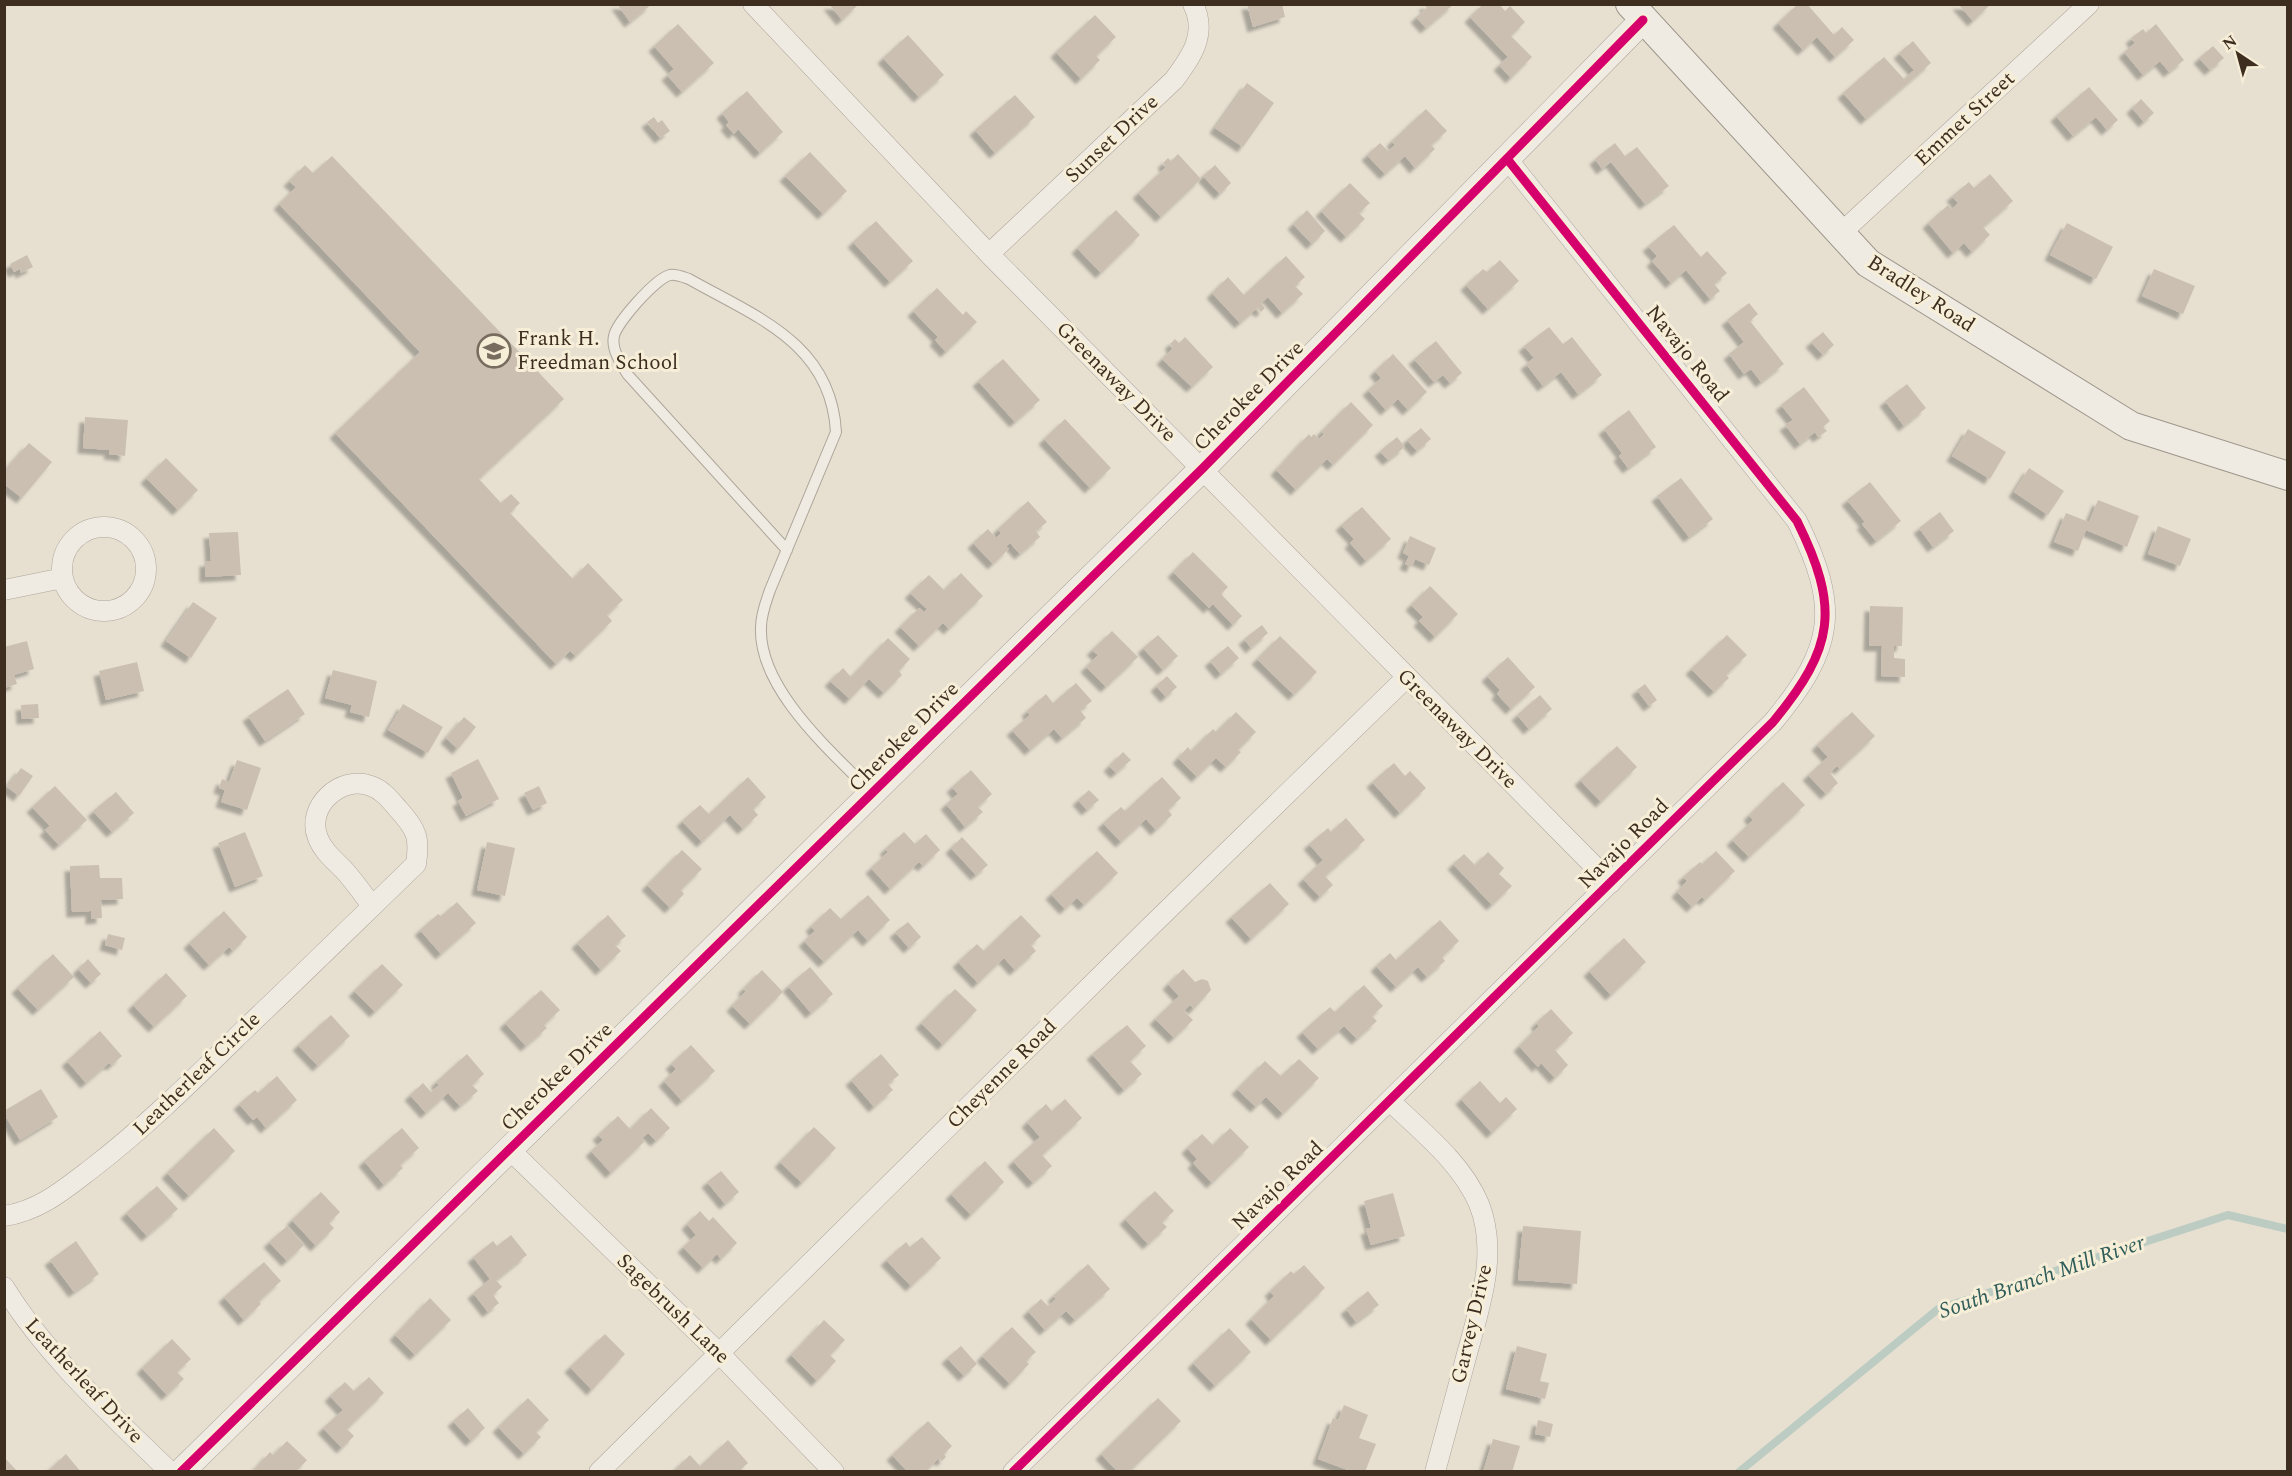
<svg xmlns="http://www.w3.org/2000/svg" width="2292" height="1476" viewBox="0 0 2292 1476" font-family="Spectral,serif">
<defs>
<filter id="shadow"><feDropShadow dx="-5.5" dy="5.5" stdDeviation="1.5" flood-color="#0004"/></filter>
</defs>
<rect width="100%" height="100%" fill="#e7e0d1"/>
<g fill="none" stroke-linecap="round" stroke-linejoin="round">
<path stroke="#bcccc2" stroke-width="8" d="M1739 1472 1938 1309 2228 1215 2288 1229"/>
</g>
<path fill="#cbbfb2" filter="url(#shadow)" d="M617 4H652L630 22Z
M829 4H859L842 20Z
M1247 4H1282L1285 17 1253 27Z
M1424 4H1454L1426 28 1416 17 1427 8Z
M1483 4H1499L1505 11 1510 6 1525 22 1511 36 1532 57 1511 78 1499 65 1508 57 1470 17Z
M1798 4H1807L1834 35 1842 27 1854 40 1835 57 1817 37 1803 50 1778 23Z
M1958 4H1991L1973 21Z
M1095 15 1116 37 1096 56 1100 60 1081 79 1056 52Z
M678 24 714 63 682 92 667 75 674 69 654 46Z
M2156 24 2184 60 2169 72 2160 61 2143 75 2124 52 2135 43 2131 38 2143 29 2146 33Z
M908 35 944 75 919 97 883 58Z
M1913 41 1931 63 1866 119 1843 93 1884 57 1904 79 1914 70 1899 53Z
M2213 46 2224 58 2210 70 2199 58Z
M1247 83 1274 103 1243 147 1215 128Z
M2089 87 2118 120 2107 130 2096 117 2073 136 2056 116Z
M747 91 783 132 760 153 738 129 734 134 726 125 729 122 722 113Z
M1015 95 1035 117 995 153 975 130Z
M2141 99 2154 113 2144 122 2132 108Z
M1426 109 1447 131 1431 145 1435 149 1415 168 1405 156 1385 174 1367 155 1380 143 1388 151 1395 145 1392 141Z
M654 117 658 123 662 120 670 131 660 138 647 122Z
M1615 143 1625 156 1637 147 1669 186 1645 204 1611 162 1602 169 1595 159Z
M810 152 847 191 823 214 785 176Z
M1178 154 1201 179 1161 217 1138 193 1166 167 1163 163 1168 158 1171 161Z
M332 156 564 399 479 479 501 503 511 494 520 503 510 513 573 579 588 563 623 600 607 615 612 621 576 656 570 651 556 664 335 433 420 352 279 204 296 187 289 181 305 165 313 173Z
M1215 165 1231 183 1220 194 1203 176Z
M1990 174 2013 201 1983 227 1990 235 1972 252 1964 243 1953 253 1928 223 1948 205 1952 209 1958 203 1952 196 1969 182 1974 188Z
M1350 183 1370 203 1359 213 1365 219 1346 237 1321 211Z
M1116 210 1140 235 1101 273 1077 248Z
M1307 210 1325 231 1312 244 1293 224Z
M876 221 913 261 890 282 853 242Z
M2067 223 2113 247 2096 279 2050 255Z
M1674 225 1701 257 1707 251 1727 273 1714 284 1720 291 1710 299 1686 270 1671 283 1652 261 1657 256 1648 246Z
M27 255 33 267 21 273 20 269 14 272 10 264Z
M1286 256 1305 277 1295 286 1303 294 1282 313 1268 297 1261 303 1265 308 1261 312 1257 308 1240 323 1212 293 1228 277 1244 295Z
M1500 260 1519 281 1488 309 1466 285 1483 269 1487 272Z
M2154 269 2195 286 2183 314 2142 296Z
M937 288 963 315 966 311 977 322 946 352 935 340 938 337 913 311Z
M1749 303 1758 314 1750 321 1784 364 1761 382 1751 369 1744 374 1729 354 1744 342 1727 320Z
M1549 327 1563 344 1572 337 1602 375 1578 394 1561 372 1543 386 1526 364 1534 358 1524 346Z
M1823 332 1834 345 1823 355 1811 342Z
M1185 337 1213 367 1192 387 1162 359 1173 348 1170 344 1175 339 1179 343Z
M1436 341 1462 373 1450 383 1443 375 1434 382 1414 359Z
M1393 354 1427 392 1408 410 1398 399 1386 410 1368 390 1381 378 1375 371Z
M1003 359 1040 400 1015 422 978 381Z
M1907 384 1926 408 1904 426 1885 401Z
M1804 387 1830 421 1823 427 1827 431 1818 437 1815 432 1800 444 1785 425 1793 420 1781 405Z
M1351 402 1373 425 1333 465 1327 459 1296 490 1276 470 1309 434 1311 437 1314 434 1319 439 1324 434 1322 431Z
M1629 410 1656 447 1628 468 1619 456 1622 453 1604 429Z
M85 417 128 420 125 456 109 454 110 450 83 448Z
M1065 419 1111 468 1090 488 1044 439Z
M1421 428 1431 439 1417 451 1407 440Z
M1968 429 2006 452 1990 479 1952 456Z
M1397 437 1405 447 1388 460 1380 451Z
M29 443 52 462 22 498 4 484V471Z
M166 458 198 490 178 510 146 478Z
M2029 468 2064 491 2048 515 2014 492Z
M1681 478 1713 519 1689 537 1657 496Z
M1870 482 1901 521 1876 541 1862 524 1865 522 1847 500Z
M2098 500 2139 516 2127 547 2086 530 2078 551 2054 542 2066 513 2089 522Z
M1028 501 1047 522 1036 531 1040 537 1020 554 1010 543 1006 547 1009 549 993 564 973 543 988 529 996 538 1001 533 998 529Z
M1362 507 1391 539 1366 561 1350 543 1354 539 1341 525Z
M1940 512 1954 531 1933 547 1919 528Z
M2158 526 2191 539 2180 566 2148 554Z
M238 532 241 575 205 577V561H211L209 533Z
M1410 536 1436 548 1429 565 1415 559 1412 567 1405 564 1409 556 1403 553Z
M1193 552 1228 587 1221 594 1242 616 1233 625 1213 604 1209 608 1173 572Z
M961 573 983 596 949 629 943 623 919 646 900 627 919 608 924 612 927 609 910 593 929 575 944 590Z
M1430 586 1458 614 1435 637 1419 621 1423 617 1411 605Z
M193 602 217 618 191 658 166 641Z
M1870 606 1903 607 1902 646H1894V658L1905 659V677L1881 676 1882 646H1869Z
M1262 625 1268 633 1251 648 1244 639Z
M1112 631 1138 657 1106 687 1086 667 1098 655 1092 650Z
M1158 635 1178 656 1163 670 1143 648Z
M1727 635 1747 655 1726 675 1729 678 1714 692 1691 669Z
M1280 636 1317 672 1294 695 1257 659Z
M888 638 910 659 899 671 902 675 884 693 869 679 850 699 830 681 843 668 851 677Z
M27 641 34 669 14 675 17 684 4 688V647Z
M1228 646 1239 658 1221 674 1210 661Z
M1508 657 1535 687 1511 709 1497 694 1500 690 1487 676Z
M137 662 144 691 106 700 99 671Z
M333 670 377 681 369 717 350 712 352 705 325 698Z
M1167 676 1177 687 1166 697 1156 686Z
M1076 683 1092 701 1080 710 1086 718 1062 738 1054 729 1030 750 1012 730 1030 715 1027 711 1046 694 1053 703Z
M1645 684 1657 700 1649 706 1637 690Z
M288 689 305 714 265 741 248 716Z
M1540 695 1552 709 1529 729 1517 715Z
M38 704 39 718 22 719 21 705Z
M403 704 443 727 428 753 388 730Z
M1236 712 1256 732 1238 750 1241 752 1226 767 1216 758 1197 777 1178 758 1188 747 1191 751 1213 729 1216 732Z
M1852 712 1875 736 1840 769 1837 766 1830 773 1838 783 1826 794 1808 775 1828 757 1817 745Z
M464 717 476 727 458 749 446 738Z
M1617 746 1637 767 1601 802 1580 780Z
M1123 752 1131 760 1116 773 1109 766Z
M478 759 499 799 466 816 458 801 463 798 451 773Z
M237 760 261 768 247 810 221 802 225 790 219 788 222 779 229 782Z
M1394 763 1405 776 1410 771 1426 788 1400 813 1372 782Z
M21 768 33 776 19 796 7 787Z
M971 770 992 794 978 807 983 812 965 827 946 804 958 794 952 787Z
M748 777 766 797 753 809 758 815 743 829 730 815 702 842 682 821 700 805 709 814Z
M1162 777 1181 798 1168 810 1172 815 1156 830 1146 819 1121 842 1103 823 1121 807 1125 811Z
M1783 782 1805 805 1749 857 1732 840 1753 820 1749 815Z
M55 786 87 820 59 845 45 830 50 826 32 807Z
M539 786 547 803 533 810 524 793Z
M1089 790 1099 800 1087 810 1078 800Z
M116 792 134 813 112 832 93 811Z
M1346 818 1365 840 1325 876 1333 885 1320 897 1303 879 1323 860 1309 844 1328 828 1331 832Z
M245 832 263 876 235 887 218 843Z
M904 832 915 844 926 834 940 850 923 866 919 862 890 889 871 868 888 852 885 849Z
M962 837 988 865 976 875 951 848Z
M487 842 515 848 505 896 477 890Z
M682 850 702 869 681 890 684 894 670 908 647 885Z
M1097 851 1118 873 1084 905 1077 898 1065 909 1051 894Z
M1716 851 1735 871 1705 900 1702 897 1692 907 1677 892 1687 881 1683 877 1700 862 1702 864Z
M1488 852 1504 868 1499 874 1512 886 1492 905 1453 864 1464 854 1475 865Z
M99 865 100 878H122L123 899 101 900 102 918 91 919V911L72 912 70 866Z
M1270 883 1289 904 1251 939 1231 917Z
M868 895 890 920 868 941 858 930 824 962 804 941 815 931 811 926 830 908 841 919Z
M457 902 476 923 441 954 420 930 438 914 441 916Z
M224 911 247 937 233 951 229 947 209 965 189 943Z
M608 915 626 936 615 945 621 951 601 970 577 943Z
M1021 915 1041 936 1031 945 1036 951 1015 970 1004 958 978 983 958 962 977 944 984 951Z
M1440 920 1459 941 1442 957 1445 961 1427 977 1418 967 1396 987 1376 966 1390 953 1396 960Z
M908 922 921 937 909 948 895 932Z
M108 934 125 938 122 950 105 945Z
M1624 938 1646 962 1611 995 1589 971Z
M53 954 74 977 38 1010 17 988Z
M88 959 101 974 91 983 78 969Z
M382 964 403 985 375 1012 354 991Z
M810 967 833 994 811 1013 788 986Z
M1183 969 1195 982 1202 979 1208 981 1211 990 1194 1009 1190 1005 1184 1011 1193 1020 1174 1038 1155 1019 1179 996 1168 984Z
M762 970 783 992 750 1024 732 1006 746 991 743 989Z
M166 973 187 996 154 1027 133 1005Z
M1364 985 1383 1006 1372 1016 1377 1021 1357 1039 1344 1026 1318 1049 1302 1032 1330 1007 1335 1012Z
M955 989 977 1010 943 1045 921 1023Z
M541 990 560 1010 544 1025 547 1028 526 1046 505 1023Z
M1551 1009 1573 1033 1555 1050 1568 1065 1555 1078 1541 1063 1538 1067 1519 1046 1539 1026 1536 1023Z
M331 1015 350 1036 318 1066 298 1045Z
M1127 1025 1146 1046 1130 1061 1142 1074 1124 1090 1092 1054Z
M100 1031 122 1056 112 1065 109 1063 86 1083 67 1061Z
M691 1045 715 1071 682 1101 664 1081 676 1069 671 1064Z
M467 1054 484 1074 472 1085 478 1091 460 1106 448 1093 426 1113 410 1095 423 1083 431 1092 439 1085 436 1082Z
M881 1054 899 1075 888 1084 893 1090 874 1107 851 1080Z
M1299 1059 1319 1078 1283 1114 1266 1097 1256 1107 1237 1089 1265 1061 1281 1076Z
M277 1076 297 1100 266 1128 257 1117 253 1120 239 1104 255 1090 258 1093Z
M1480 1081 1500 1103 1506 1097 1517 1109 1492 1133 1461 1099Z
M41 1089 58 1117 20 1140 4 1114V1111Z
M1065 1099 1082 1118 1042 1155 1052 1166 1033 1183 1013 1161 1040 1137 1027 1122 1046 1104 1052 1111Z
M651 1108 670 1128 656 1141 648 1133 642 1138 645 1141 611 1173 591 1151 603 1140 598 1135 618 1116 630 1129Z
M814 1127 836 1148 802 1183 780 1162Z
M214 1128 235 1151 189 1196 167 1173Z
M402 1128 419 1148 400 1165 403 1168 384 1185 364 1161Z
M1230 1128 1249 1147 1212 1183 1193 1163 1197 1159 1187 1148 1202 1134 1213 1145Z
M985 1161 1004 1182 971 1215 951 1194Z
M721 1171 739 1192 725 1204 707 1182Z
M157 1186 178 1209 147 1236 126 1213Z
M1155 1191 1174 1211 1162 1222 1167 1227 1148 1244 1125 1219Z
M321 1192 340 1212 329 1223 334 1228 316 1246 292 1220Z
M1393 1193 1405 1236 1371 1245 1366 1229 1371 1228 1364 1201Z
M700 1211 709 1221 713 1217 737 1243 721 1259 717 1254 703 1268 683 1247 696 1235 687 1224Z
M287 1226 304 1245 287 1261 269 1242Z
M1523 1226 1581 1231 1577 1284 1518 1280Z
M511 1235 527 1255 496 1280 502 1287 493 1295 499 1303 488 1312 473 1293 490 1279 473 1257 493 1241 497 1246Z
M922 1237 941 1258 911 1286 886 1260 906 1242 910 1247Z
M76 1241 99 1274 74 1292 50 1260Z
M264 1262 281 1281 259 1301 261 1304 244 1320 224 1297Z
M1088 1264 1110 1289 1075 1320 1066 1311 1045 1330 1028 1311 1041 1299 1048 1306 1056 1299 1053 1296Z
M1304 1265 1325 1288 1271 1340 1251 1319 1274 1296 1270 1291 1291 1271 1294 1274Z
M1368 1291 1379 1305 1356 1322 1346 1309Z
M430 1298 451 1320 415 1355 395 1335Z
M824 1320 845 1340 830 1355 836 1361 817 1381 791 1355Z
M1012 1327 1036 1352 1026 1361 1029 1364 1010 1384 982 1356Z
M1229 1328 1251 1352 1215 1386 1193 1363Z
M605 1334 625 1354 592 1390 570 1367Z
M172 1339 191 1359 177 1372 184 1379 167 1395 142 1368Z
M961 1346 977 1364 964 1376 947 1358Z
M1517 1346 1547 1354 1540 1381 1549 1383 1545 1399 1506 1389Z
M369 1377 384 1393 347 1429 354 1436 342 1448 323 1428 343 1410 330 1396 345 1382 354 1391Z
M528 1398 549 1420 536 1432 541 1437 524 1454 498 1427Z
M1158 1398 1181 1421 1129 1472H1118L1101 1454Z
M1344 1405 1368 1415 1359 1438 1376 1444 1365 1472H1353L1318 1459 1333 1418 1338 1420Z
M468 1408 485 1428 471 1441 453 1421Z
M1538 1420 1553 1424 1550 1437 1535 1434Z
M928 1421 952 1446 944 1454 946 1457 942 1461 939 1458 925 1472H908L892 1455Z
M1493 1439 1520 1446 1512 1472H1483Z
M728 1440 748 1463 738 1472H721L719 1469 717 1472H672L690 1455 700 1466Z
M287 1441 307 1460 296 1472H252L270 1452 273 1455Z
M66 1454 81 1472H47Z
M4 1457 18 1472H4Z"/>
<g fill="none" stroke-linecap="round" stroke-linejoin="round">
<g stroke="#ada599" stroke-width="12">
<path id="service" d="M787 550 628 375C621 364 611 349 614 336 617 322 656 278 670 275 676 274 683 277 689 279 756 317 831 343 836 432L770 590C766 602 761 614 761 627 758 689 832 752 872 793"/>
</g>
<g stroke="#ada599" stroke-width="21">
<path id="minor" d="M753 4 989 254 1611 883
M1841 233 2089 4
M989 254 1174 80C1191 57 1208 34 1193 4
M62 569a42 42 0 1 1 84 0a42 42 0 1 1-84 0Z
M4 590 63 578
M1390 1101C1422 1132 1462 1163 1479 1204 1500 1256 1477 1314 1464 1365 1454 1401 1445 1436 1435 1472
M509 1149 720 1354 834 1472
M4 1216C39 1211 65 1189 91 1169 147 1126 196 1077 246 1028 303 974 359 919 416 864 420 838 417 830 399 810 391 801 383 790 371 786 341 774 305 807 318 838 323 851 334 860 344 870 354 881 363 894 372 906
M4 1287C48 1358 111 1414 170 1472
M599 1472 1150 927 1406 678
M1013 1472 1773 722C1835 647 1840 608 1797 521L1508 160"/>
</g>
<g stroke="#ada599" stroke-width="27">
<path id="tertiary" d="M181 1472 1202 469 1643 20"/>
</g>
<g stroke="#9c958a" stroke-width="30">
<path id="secondary" d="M1630 4 1868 263 2131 426 2288 476"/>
</g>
<use href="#service" stroke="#efebe3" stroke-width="10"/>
<use href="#minor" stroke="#efebe3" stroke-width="20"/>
<use href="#tertiary" stroke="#efebe3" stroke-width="26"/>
<use href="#secondary" stroke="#efebe3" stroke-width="28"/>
<g stroke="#f7eed8" stroke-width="13">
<path id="cycleway" d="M181 1472 1202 469 1643 20
M1013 1472 1773 722C1835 647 1840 608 1797 521L1508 160"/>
</g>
<use href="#cycleway" stroke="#d6006c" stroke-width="9"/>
</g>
<defs>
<g id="school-ring" transform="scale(1.725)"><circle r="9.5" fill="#f7eed8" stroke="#786c5e" stroke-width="1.5"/><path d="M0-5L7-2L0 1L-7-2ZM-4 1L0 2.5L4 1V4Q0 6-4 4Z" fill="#786c5e"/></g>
</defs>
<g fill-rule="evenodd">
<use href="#school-ring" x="494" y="351"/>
</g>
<g text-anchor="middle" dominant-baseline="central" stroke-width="6" stroke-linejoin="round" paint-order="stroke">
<g font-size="21" fill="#3d2e20" stroke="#f7eed8">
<text transform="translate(1965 119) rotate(-43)">Emmet Street</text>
<text transform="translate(1112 139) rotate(-43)">Sunset Drive</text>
<text transform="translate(1921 294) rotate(33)">Bradley Road</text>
<text transform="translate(1687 354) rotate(51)">Navajo Road</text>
<text transform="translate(1116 382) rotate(45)">Greenaway Drive</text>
<text transform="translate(1249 396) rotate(-45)">Cherokee Drive</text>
<text transform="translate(1457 729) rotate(45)">Greenaway Drive</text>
<text transform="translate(904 737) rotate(-45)">Cherokee Drive</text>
<text transform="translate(1624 844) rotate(-45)">Navajo Road</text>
<text transform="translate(197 1074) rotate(-44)">Leatherleaf Circle</text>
<text transform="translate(1002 1074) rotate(-45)">Cheyenne Road</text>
<text transform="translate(557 1077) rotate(-44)">Cherokee Drive</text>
<text transform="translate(1278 1186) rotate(-44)">Navajo Road</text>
<text transform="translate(673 1309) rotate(44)">Sagebrush Lane</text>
<text transform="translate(1472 1324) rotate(-77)">Garvey Drive</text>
<text transform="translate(84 1381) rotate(47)">Leatherleaf Drive</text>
</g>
<g font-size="21" fill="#3d2e20" stroke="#f7eed8" text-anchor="start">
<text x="517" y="339">Frank H.<tspan x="517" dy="24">Freedman School</tspan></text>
</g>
<g font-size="22" font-style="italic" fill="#2f5d5a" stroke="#f7eed8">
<text transform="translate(2042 1277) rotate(-19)">South Branch Mill River</text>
</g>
</g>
<rect width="2292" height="1476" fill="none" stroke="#3d2e20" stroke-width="12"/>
<g transform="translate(2238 54) rotate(324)" stroke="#f7eed8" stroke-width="4.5" paint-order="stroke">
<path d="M0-4.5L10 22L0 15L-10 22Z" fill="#3d2e20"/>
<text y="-9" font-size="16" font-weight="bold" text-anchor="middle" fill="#3d2e20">N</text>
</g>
</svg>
